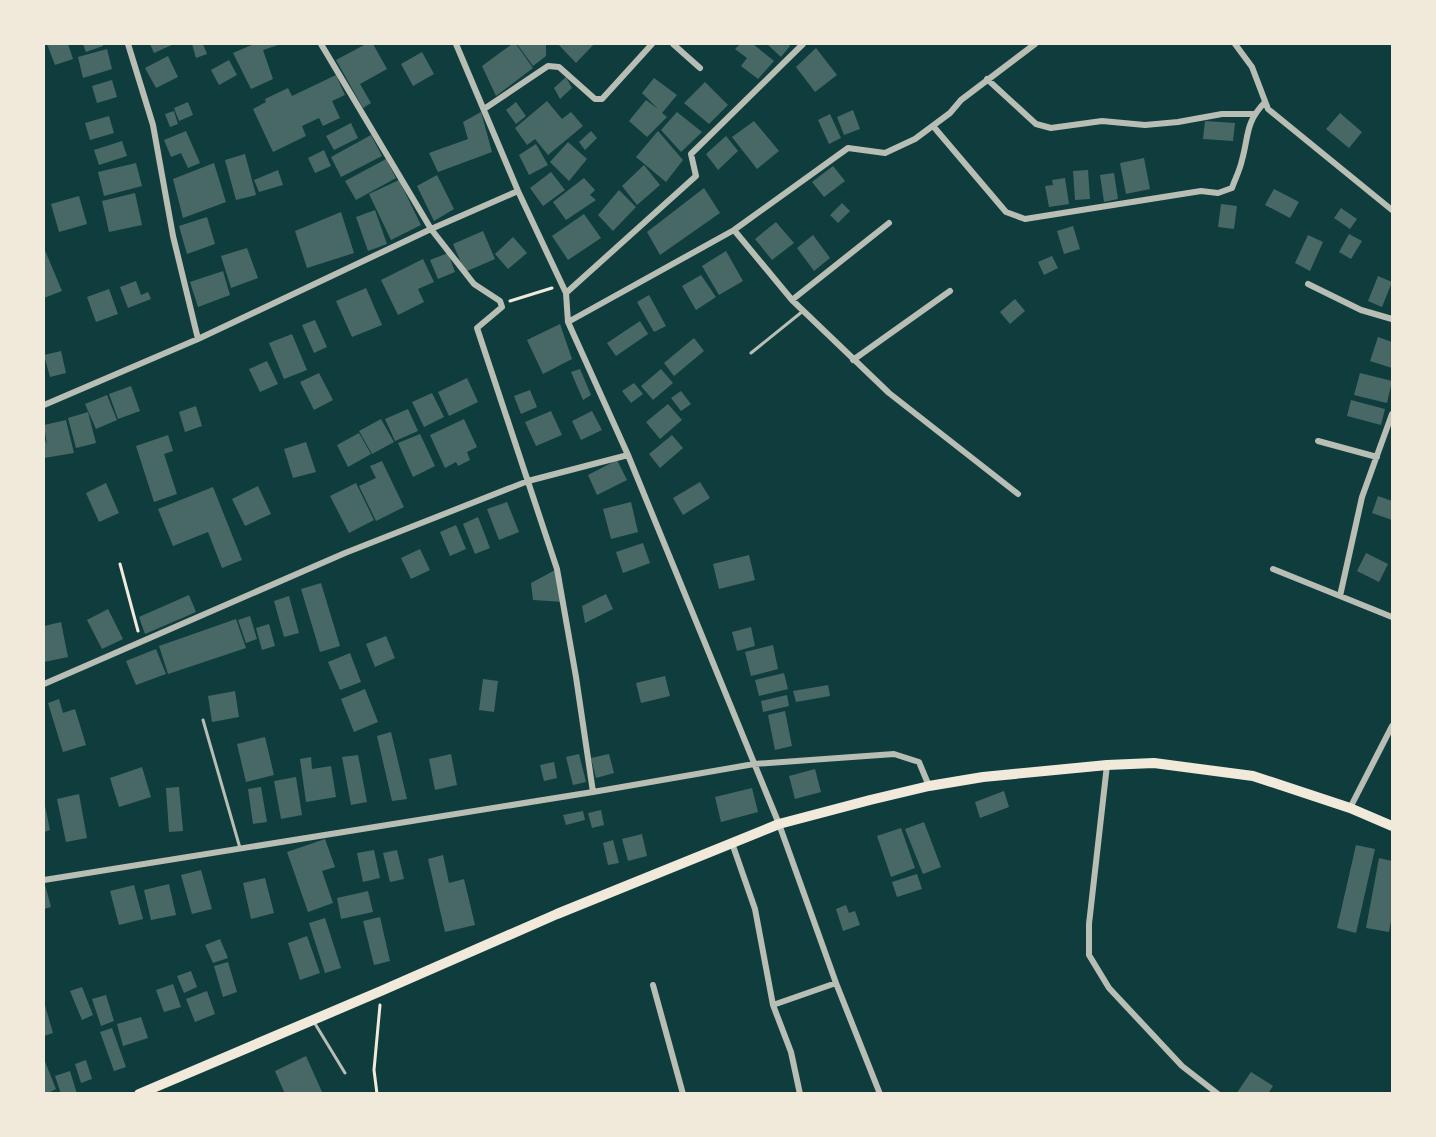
<svg xmlns="http://www.w3.org/2000/svg" width="1436" height="1137" viewBox="0 0 1436 1137" font-family="'IBM Plex Sans',sans-serif">
<rect width="100%" height="100%" fill="#0f3d3e"/>
<path fill="#486865" d="M47 44H68L73 59 55 65Z
M83 44H103V46L86 52Z
M150 44H174L154 53Z
M192 44H203L207 54 196 58Z
M254 44H281L263 50 273 79 251 89 233 53Z
M366 44H373L387 69 360 84 371 103 363 108 336 60Z
M512 44H516L533 68 496 96 482 66Z
M517 44H546V56L533 66Z
M560 44H594L576 63 559 45Z
M740 44H753L774 61 758 79 741 66 747 58 735 49Z
M767 44H787L790 46 781 57Z
M816 48 837 75 815 92 796 67Z
M107 49 112 69 83 78 78 57Z
M422 52 434 74 413 86 401 64Z
M168 56 178 77 156 88 145 68Z
M229 60 237 75 219 85 211 70Z
M336 75 345 95 332 101 340 118 323 126 319 118 302 126 306 136 273 152 253 109 266 102 265 99 288 88 292 96Z
M566 77 572 88 560 99 554 88Z
M654 78 677 95 662 113 667 117 647 137 629 121 646 100 658 109 642 93Z
M112 80 117 97 97 103 92 86Z
M705 82 728 105 709 124 684 103Z
M547 101 562 119 571 112 583 126 548 155 535 139 527 145 515 128Z
M188 102 193 115 179 121 174 108Z
M516 102 526 116 516 124 506 110Z
M853 110 860 129 844 135 837 117Z
M174 111 178 124 170 127 165 114Z
M481 112 492 152 438 172 429 153 468 139 463 122Z
M677 112 702 132 681 152 661 130Z
M1340 113 1362 132 1349 148 1326 129Z
M830 114 841 138 829 144 818 120Z
M109 116 114 133 90 140 85 123Z
M754 121 779 151 757 169 732 137Z
M1205 121 1235 123 1233 141 1203 139Z
M351 123 358 138 334 150 326 136Z
M186 131 200 163 188 168 181 153 171 157 164 140Z
M591 131 597 138 585 150 579 142Z
M658 131 683 160 666 182 636 157Z
M371 135 382 156 341 177 331 157Z
M726 136 738 151 718 170 706 154Z
M122 141 127 156 99 165 94 150Z
M568 142 587 159 569 181 550 162Z
M536 144 548 165 529 175 519 155Z
M324 150 331 166 315 173 308 158Z
M245 154 256 195 236 200 225 160Z
M1144 158 1150 189 1126 194 1120 163Z
M386 159 396 178 356 200 345 181Z
M136 163 142 186 104 196 98 172Z
M214 163 226 202 183 218 173 179Z
M644 165 660 185 637 205 622 186Z
M833 166 845 181 824 197 812 182Z
M278 170 283 185 259 192 254 180Z
M1088 170 1090 199 1075 200 1073 171Z
M551 172 565 190 543 206 530 188Z
M1114 173 1118 199 1104 202 1100 175Z
M437 175 454 209 434 221 417 186Z
M584 178 595 190 590 195 596 200 566 220 553 202Z
M1065 178 1069 204 1049 207 1045 186 1053 185 1052 180Z
M399 180 421 225 391 240 369 194Z
M704 188 720 213 660 255 647 232Z
M1274 189 1299 202 1290 218 1265 205Z
M619 190 636 207 613 231 598 215Z
M135 193 142 225 109 232 102 201Z
M79 196 87 224 59 232 51 204Z
M842 203 850 211 838 223 830 215Z
M1221 204 1237 206 1234 229 1218 227Z
M1341 208 1357 219 1350 229 1334 218Z
M375 210 387 244 368 251 356 217Z
M341 212 354 253 307 268 295 231Z
M584 214 601 238 568 260 552 236Z
M207 217 215 244 187 254 179 226Z
M776 222 794 243 772 260 755 239Z
M1073 226 1080 249 1064 254 1057 231Z
M483 231 495 259 465 272 453 244Z
M1349 234 1362 241 1351 259 1339 252Z
M813 235 830 258 814 271 797 248Z
M1308 235 1323 242 1310 271 1295 263Z
M513 237 527 253 508 269 495 254Z
M44 248 62 291 44 298Z
M247 248 258 278 231 288 221 256Z
M726 251 743 281 719 295 702 266Z
M448 253 455 272 438 279 430 260Z
M1052 256 1058 268 1044 275 1038 262Z
M423 259 434 282 418 289 424 302 398 315 381 280Z
M223 271 230 295 198 307 190 282Z
M701 275 716 297 696 310 682 286Z
M1378 276 1392 282 1382 307 1368 301Z
M136 281 141 295 148 292 151 299 128 308 120 287Z
M366 288 382 325 352 337 336 301Z
M109 289 118 314 96 322 87 297Z
M649 295 666 326 654 332 637 302Z
M1015 299 1025 311 1010 324 1000 312Z
M315 320 327 347 314 353 302 325Z
M640 321 648 334 616 356 607 343Z
M560 324 572 359 543 374 527 340Z
M292 334 307 370 284 379 269 343Z
M1378 337 1392 342V368L1370 361Z
M694 338 704 351 674 376 664 363Z
M61 351 66 373 50 377 44 355Z
M267 361 278 384 260 392 249 369Z
M580 369 591 395 583 400 571 372Z
M661 369 673 383 653 400 641 386Z
M319 373 333 400 314 410 300 382Z
M1360 373 1392 381 1387 403 1354 395Z
M467 378 478 402 449 416 438 392Z
M634 383 643 394 631 403 622 391Z
M131 386 140 411 118 419 109 394Z
M530 390 537 407 521 414 514 396Z
M681 391 691 404 681 411 671 398Z
M432 393 444 417 424 427 412 402Z
M107 395 117 420 96 429 85 404Z
M1351 400 1385 409 1381 425 1347 416Z
M668 404 682 420 660 439 646 422Z
M196 406 202 426 185 432 179 412Z
M408 409 418 431 395 441 385 419Z
M551 411 562 435 536 446 525 422Z
M592 411 602 430 581 440 572 421Z
M88 412 96 443 76 448 68 418Z
M381 419 394 442 372 454 359 431Z
M464 419 477 447 467 452 470 460 458 466 456 462 445 468 430 435Z
M66 420 74 453 44 458V437L47 445 44 425Z
M359 433 371 454 348 467 337 445Z
M420 434 435 466 413 477 398 443Z
M168 435 173 451 164 454 177 494 154 502 136 446Z
M672 435 683 448 660 468 649 454Z
M306 442 316 472 293 478 284 449Z
M617 460 627 480 597 495 588 475Z
M382 461 404 507 376 521 359 486 376 478 370 466Z
M700 482 710 498 683 515 673 498Z
M106 483 119 513 99 522 86 493Z
M356 483 374 520 349 533 330 496Z
M258 486 271 514 245 526 232 499Z
M213 487 242 560 222 568 208 532 173 546 158 509Z
M1378 496 1392 501V520L1372 513Z
M507 502 519 532 499 540 487 509Z
M631 502 638 532 611 539 603 509Z
M478 517 490 548 475 554 463 524Z
M456 525 466 549 450 556 440 532Z
M643 543 650 563 623 573 616 552Z
M420 549 430 570 411 579 401 558Z
M1366 553 1388 564 1379 582 1357 571Z
M749 555 755 580 719 589 713 564Z
M557 569 564 602 533 600 531 583Z
M321 583 340 646 320 652 301 589Z
M606 594 613 609 585 623 582 606Z
M189 595 196 612 145 634 139 617Z
M289 596 299 633 284 637 274 601Z
M108 609 123 639 102 649 87 620Z
M250 616 257 639 246 643 238 620Z
M236 619 246 648 168 674 159 646Z
M61 622 68 657 44 662V626Z
M269 624 275 646 262 650 256 628Z
M751 627 755 646 737 651 732 632Z
M386 636 395 658 375 667 366 644Z
M773 645 778 669 751 676 745 652Z
M156 649 166 674 136 685 126 661Z
M350 653 361 682 340 690 328 662Z
M784 673 788 689 759 696 755 680Z
M665 676 670 696 641 703 636 683Z
M483 679 498 681 494 712 479 710Z
M828 685 830 696 796 702 793 691Z
M365 689 378 722 354 732 341 699Z
M235 691 239 717 212 722 208 696Z
M787 695 789 706 763 712 761 701Z
M59 699 63 713 75 709 86 745 63 752 48 703Z
M785 711 792 746 775 750 768 715Z
M391 732 407 799 392 801 377 736Z
M265 737 274 775 246 782 237 744Z
M451 754 457 785 435 790 429 759Z
M579 754 586 782 573 785 566 757Z
M609 754 614 773 596 778 591 758Z
M358 755 367 802 351 805 342 757Z
M311 757 312 769 331 766 336 797 306 802 300 759Z
M554 762 557 778 544 781 540 765Z
M142 767 151 797 119 807 110 778Z
M815 769 821 792 795 799 789 776Z
M296 777 302 815 281 819 274 781Z
M179 787 183 831 169 832 166 788Z
M261 787 267 822 253 824 248 789Z
M752 788 758 812 721 822 715 797Z
M1004 791 1009 807 980 818 975 802Z
M79 794 87 838 66 842 57 799Z
M44 801 50 830 44 832Z
M601 810 604 825 592 828 588 813Z
M583 811 585 820 566 825 563 815Z
M924 822 941 867 923 874 905 829Z
M901 828 915 868 891 877 877 836Z
M642 834 647 856 628 861 622 839Z
M325 839 335 867 322 871 333 903 308 912 287 852Z
M613 840 619 863 608 865 603 843Z
M1356 845 1375 849 1356 933 1337 928Z
M374 850 380 878 363 882 357 853Z
M397 850 404 879 390 882 383 853Z
M443 855 449 883 464 879 475 925 445 932 428 859Z
M1379 858 1392 861V915L1389 932 1366 928Z
M201 870 212 909 192 914 181 875Z
M917 874 922 889 897 897 892 882Z
M265 878 274 913 251 919 243 883Z
M44 881 51 907 44 909Z
M169 884 176 915 151 920 144 890Z
M134 885 143 919 119 925 110 891Z
M368 891 373 912 341 919 337 898Z
M846 905 849 913 855 911 860 925 843 931 836 909Z
M380 917 390 961 374 965 363 921Z
M325 918 341 968 325 973 309 923Z
M307 936 320 973 300 980 288 943Z
M220 939 228 958 213 963 205 945Z
M228 962 237 992 223 997 214 966Z
M191 971 197 987 184 993 177 976Z
M173 984 181 1007 164 1012 156 990Z
M82 987 93 1015 82 1020 70 991Z
M207 991 215 1014 195 1022 186 999Z
M106 995 114 1021 101 1026 92 999Z
M44 1002 53 1033 44 1036Z
M141 1017 148 1038 123 1046 117 1024Z
M112 1028 126 1067 114 1071 100 1032Z
M306 1056 322 1092 285 1094 275 1071Z
M44 1059 56 1089 46 1094H44Z
M86 1060 92 1079 81 1083 75 1064Z
M70 1071 77 1094H61L55 1076Z
M1251 1072 1273 1086 1268 1094H1236Z"/>
<g fill="none" stroke-linecap="round" stroke-linejoin="round">
<path stroke="#f1e9da" stroke-width="3" d="M510 301 552 288
M120 564 138 631
M377 1094 374 1070 380 1005"/>
<path stroke="#b8beb3" stroke-width="3" d="M751 353 803 311
M203 720 240 848
M314 1022 345 1073"/>
<path stroke="#b8beb3" stroke-width="6" d="M128 44 153 125 173 236 198 339
M321 44 431 229 474 284 500 301 502 307 477 328 557 569 576 677 593 792
M456 44 518 191 566 293 568 322 628 455 779 824 836 983 880 1094
M673 44 700 68
M1235 44 1252 67 1268 109 1392 210
M987 79 1036 124 1051 128 1102 121 1145 125 1178 122 1222 114H1254
M484 109 548 66 559 67 595 99H602L652 44
M933 126 1006 212 1025 219 1201 191 1218 193 1232 188C1235 179 1240 170 1242 160 1249 135 1245 123 1265 102
M734 230 792 300 889 223
M1308 284 1361 310 1392 319
M566 293 696 176 691 154 803 44
M792 300 889 393 1018 494
M568 322 734 230 848 148 885 153 915 139 950 113 961 100 1035 44
M853 360 950 291
M44 405 198 339 431 229 518 191
M1318 441 1377 457
M1273 569 1392 617
M1340 596 1362 497 1392 414
M44 684 345 553 528 481 628 455
M1107 765 1089 924V955L1109 988 1182 1066 1218 1094
M1350 808 1392 726
M732 843 755 909 773 1005 791 1052 800 1094
M44 880 593 792 754 764 894 754 919 762 929 786
M653 985 683 1094
M773 1005 836 983"/>
<path stroke="#f1e9da" stroke-width="10" d="M139 1094 381 991 557 914 779 824 870 800 929 786 983 777 1107 765 1154 763 1253 776 1350 808 1392 826"/>
</g>
<rect width="1436" height="1137" fill="none" stroke="#f1e9da" stroke-width="90"/>
</svg>
